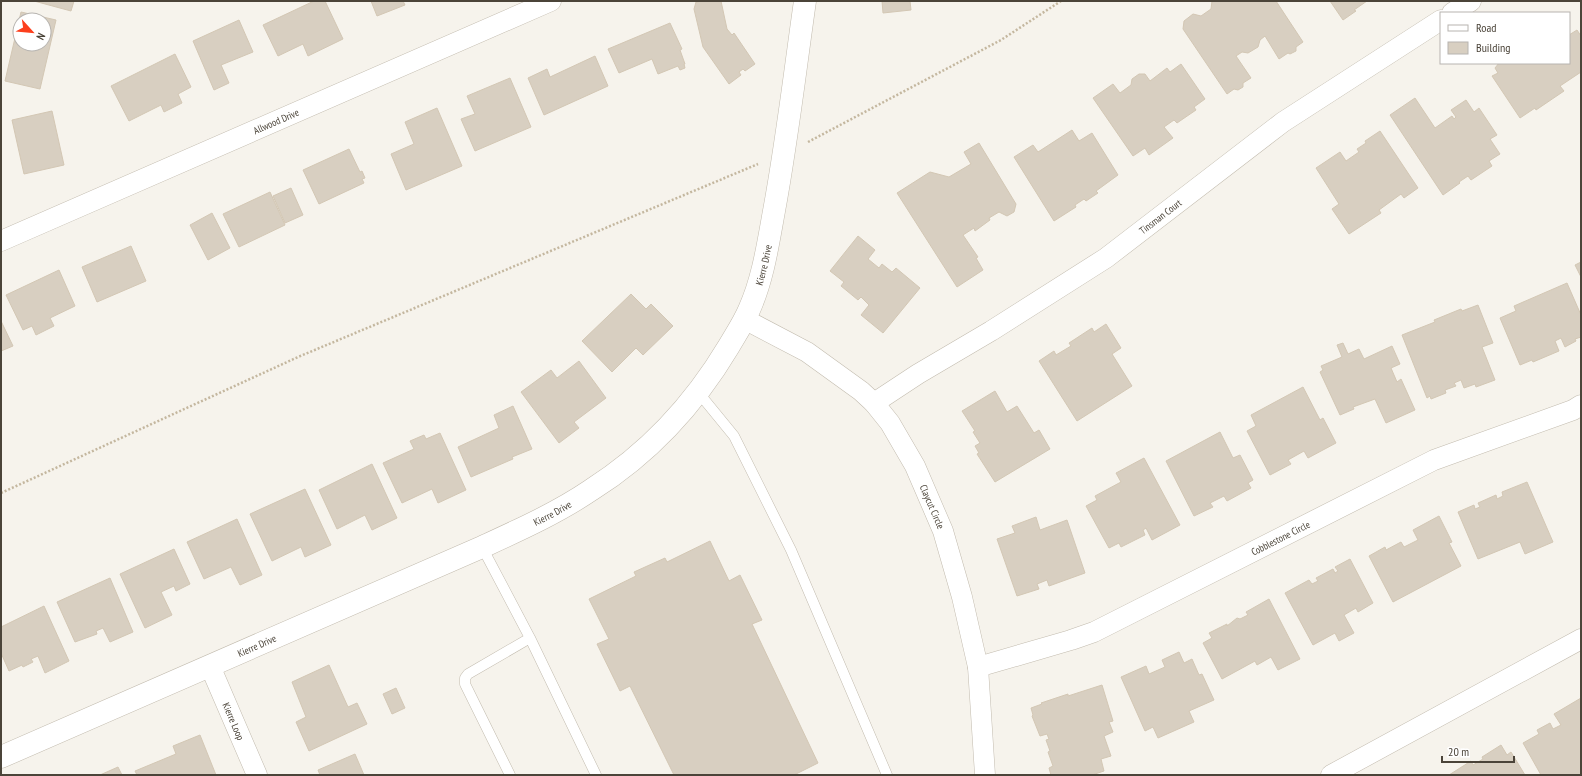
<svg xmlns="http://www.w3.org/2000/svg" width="1582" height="776" viewBox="0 0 1582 776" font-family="'PT Sans Narrow',sans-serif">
<rect width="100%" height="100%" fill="#f6f3ec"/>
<path fill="#d8cfc1" stroke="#d3c7b4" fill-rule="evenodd" d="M34 1H74L71 11Z
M314 1H325L343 39 308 56 303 44 278 56 263 25Z
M371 1H403L405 5 377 16Z
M702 1H721L727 29 732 35 734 33 755 64 745 71 743 69 739 72 741 75 729 84 703 47 694 9 696 2Z
M882 1H910L911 10 883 13Z
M1212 1H1276L1303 42 1296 47V51L1290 54 1288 53 1279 59 1265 36 1260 40 1258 47 1248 53 1242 52 1236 56 1251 78 1243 83V87L1238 90 1234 89 1227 94 1183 29 1184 21 1193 14 1201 16 1211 9Z
M1330 1H1367L1354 10 1356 11 1343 20Z
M21 12 56 20 40 89 5 81ZM20 20H44V44H20Z
M239 20 253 52 221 65 229 83 214 90 193 41Z
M670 23 682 49 680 50 685 64H684L685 68 680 70 678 66 658 74 652 59 619 73 608 49Z
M1577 30 1581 36V72L1560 86 1564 91 1536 110 1535 108 1520 118 1492 76 1498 73 1495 68 1499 63H1569V35Z
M175 54 191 87 178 94 182 103 164 112 161 105 129 121 111 86Z
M595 56 608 86 544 115 528 78 547 69 550 77Z
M1181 64 1205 99 1194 107 1196 110 1177 123 1174 120 1164 127 1173 138 1149 155 1145 148 1133 156 1093 98 1113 84 1120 93 1131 85 1132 79 1139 74H1145L1150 81 1167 68 1170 72Z
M510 78 531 127 475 151 461 119 475 114 467 96Z
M1415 98 1435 128 1452 116 1454 119 1456 117 1451 110 1466 100 1474 112 1479 108 1497 135 1490 139 1500 154 1489 161 1492 166 1471 180 1468 176 1459 182 1460 183 1443 195 1390 115Z
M437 108 462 166 406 190 391 154 414 144 405 122Z
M52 111 64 165 24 174 12 120Z
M1072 130 1079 141 1092 133 1118 175 1096 191 1098 193 1086 201 1084 199 1075 205 1076 207 1054 221 1014 157 1033 145 1038 152Z
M1380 131 1418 188 1404 198 1401 194 1379 210 1381 213 1349 234 1332 209 1339 204 1316 168 1340 152 1346 161 1359 152 1357 149 1366 143 1365 141Z
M979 143 1016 204 1014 212 1007 216 999 212 989 218 990 220 975 231 974 228 963 235 978 257 976 258 983 270 957 287 897 193 930 172 949 177 971 164 964 152Z
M349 149 360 172 362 171 365 178 362 179 364 183 319 204 303 170Z
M291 188 303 215 285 223 273 196Z
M270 192 285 225 239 247 223 214Z
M212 213 230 248 208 260 190 225Z
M858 236 875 250 868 259 879 268 882 264 892 272 896 268 920 288 883 333 861 315 869 305 861 297 858 300 841 286 844 282 830 271Z
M131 246 146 281 97 302 82 267Z
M1581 262V277L1575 265Z
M59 270 75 306 50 318 54 326 36 335 32 326 23 330 6 295Z
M1567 283 1581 315V337L1575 339 1576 341 1565 347 1561 338 1555 341 1559 351 1533 362 1532 360 1520 365 1500 318 1516 311 1514 306Z
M631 294 646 309 651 304 673 326 643 355 636 348 612 372 582 341Z
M1478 305 1493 343 1482 347 1495 380 1476 387 1475 384 1464 388 1461 380 1454 383 1456 386 1445 390 1446 393 1431 399 1430 396 1427 398 1402 335 1435 322 1434 320 1461 309 1462 311Z
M1 321 13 346 1 351Z
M1106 324 1121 348 1112 354 1132 386 1077 421 1039 361 1054 351 1056 355 1071 346 1069 343 1092 328 1094 332Z
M1343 343 1348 354 1359 349 1364 359 1392 346 1400 364 1391 368 1397 382 1401 379 1415 410 1386 423 1375 399 1353 407 1354 409 1340 415 1320 372 1323 370 1321 366 1342 357 1337 345Z
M579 361 606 398 574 422 579 428 559 443 521 392 551 370 557 378Z
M1303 387 1320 420 1323 418 1336 443 1308 458 1304 451 1288 460 1291 464 1270 475 1247 431 1256 426 1251 415Z
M995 391 1007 412 1017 406 1034 433 1039 430 1050 449 995 482 977 454 979 453 975 446 980 443 973 432 975 431 962 411Z
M513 406 532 449 512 457 513 459 471 477 458 447 499 428 494 415Z
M1220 432 1233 458 1240 455 1253 480 1248 483 1251 488 1227 501 1224 496 1210 503 1213 507 1194 516 1166 461Z
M440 433 466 490 438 503 432 489 402 503 383 463 414 449 410 441 424 435 426 439Z
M1144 458 1180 525 1152 540 1146 528 1143 530 1145 535 1121 547 1119 543 1109 548 1086 506 1097 500 1095 496 1121 482 1116 473Z
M372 464 397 518 372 530 365 515 337 529 319 490Z
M1527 482 1553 542 1525 554 1520 542 1478 559 1458 512 1474 505 1475 509 1480 507 1478 503 1496 495 1497 499 1503 496 1502 492Z
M305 489 331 545 305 557 301 547 272 561 250 514Z
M1439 516 1452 542 1449 543 1461 566 1393 602 1369 556 1385 547 1386 550 1401 542 1404 547 1418 540 1413 530Z
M1036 517 1040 530 1067 520 1085 573 1049 586 1047 580 1037 584 1039 589 1017 596 997 539 1015 533 1012 526Z
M237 519 262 575 240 585 231 567 204 579 187 542Z
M710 541 729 581 740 575 762 620 752 624 818 763 794 775H674L630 686 620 691 597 644 609 639 589 599 636 576 634 572 665 558 667 562Z
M174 549 190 584 176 591 174 586 161 592 172 615 145 628 120 574Z
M1350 559 1373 603 1358 612 1356 608 1344 615 1354 633 1339 641 1335 633 1313 645 1285 593 1309 580 1312 584 1318 581 1316 578 1333 569 1335 573 1338 571 1335 567Z
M110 578 133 632 110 642 103 628 96 631 97 634 75 642 57 602Z
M1269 599 1300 659 1278 670 1271 657 1257 665 1255 661 1222 679 1203 643 1212 638 1209 633 1227 624V626L1237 618 1240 619 1248 615 1246 612Z
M44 606 69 661 45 673 38 656 31 659 33 662 23 667 22 665 9 671 1 653V627Z
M1179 652 1184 663 1192 659 1199 675 1202 674 1214 700 1189 711 1194 722 1158 738 1153 727 1145 731 1121 677 1146 666 1149 674 1165 667 1162 660Z
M329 665 348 707 357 703 367 724 309 751 296 722 306 717 292 682Z
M1102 685 1113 721 1109 722 1113 732 1104 736 1111 756 1101 759 1104 771 1092 775H1051L1049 768 1053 766 1048 752 1050 751 1046 740 1049 739 1047 734 1040 736 1032 716 1033 715 1031 708 1042 704 1041 703 1068 694V696Z
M396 688 405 708 392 714 383 694Z
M1581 698V775H1541L1523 743 1539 734 1537 730 1550 723 1553 729 1561 725 1554 714Z
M200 735 216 775H137L135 771 176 754 173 746Z
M1501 745 1507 755 1511 752 1525 775H1449L1471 761 1473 765 1483 759 1482 757Z
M355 754 364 775H320L318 770Z
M118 767 122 775H100Z"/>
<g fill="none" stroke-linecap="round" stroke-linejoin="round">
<g stroke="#c2bbae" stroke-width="11">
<path id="service" d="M698 392 734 436 791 550 887 775
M482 547 530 638 596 775
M510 775 465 684V678L468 674 530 638"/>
</g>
<g stroke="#c2bbae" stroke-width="21">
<g id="minor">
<path d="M1452 13 1471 1"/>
<path id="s1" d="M1 241 551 1"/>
<path id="s2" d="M744 319 807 352 861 391 874 403 890 423 915 466 943 531 962 597 978 667 985 775"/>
<path id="s3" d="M874 403 918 374 991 331 1106 258 1283 122 1441 20"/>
<path id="s4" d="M210 666 257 775"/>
<path id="s5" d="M978 667 1071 640 1094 632 1434 460 1573 410 1581 405"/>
<path d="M1331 775 1581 639"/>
</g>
</g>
<g stroke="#c2bbae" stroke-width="23">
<g id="tertiary">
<path id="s6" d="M1 757 482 547C519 530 557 513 591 490 648 454 695 403 729 346 736 334 744 322 749 310 763 279 768 244 774 211 787 141 795 71 805 1"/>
</g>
</g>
<path stroke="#c4b79f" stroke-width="2.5" stroke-dasharray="2 2" stroke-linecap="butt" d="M808 142 1001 40 1061 1
M1 493 298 357 758 164"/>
<use href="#service" stroke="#fff" stroke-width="10"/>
<use href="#minor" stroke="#fff" stroke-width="20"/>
<use href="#tertiary" stroke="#fff" stroke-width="22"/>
</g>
<g text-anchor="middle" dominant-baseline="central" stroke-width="4" stroke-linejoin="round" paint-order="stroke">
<g font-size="10" fill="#4b4439" stroke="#fff">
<text stroke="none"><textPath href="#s1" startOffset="300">Allwood Drive</textPath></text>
<text stroke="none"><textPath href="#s3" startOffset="342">Tinsman Court</textPath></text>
<text stroke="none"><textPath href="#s6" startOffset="938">Kierre Drive</textPath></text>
<text stroke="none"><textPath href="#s2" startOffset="275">Claycut Circle</textPath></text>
<text stroke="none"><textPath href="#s6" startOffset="603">Kierre Drive</textPath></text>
<text stroke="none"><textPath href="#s5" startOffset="330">Cobblestone Circle</textPath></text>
<text stroke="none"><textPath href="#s6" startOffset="279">Kierre Drive</textPath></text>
<text stroke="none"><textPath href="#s4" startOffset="60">Kierre Loop</textPath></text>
</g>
</g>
<rect width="1582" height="776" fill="none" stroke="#4b4439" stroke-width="4"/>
<rect x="1440" y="12" width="130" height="52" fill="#ffffff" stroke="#b7b4b0"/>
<rect x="1448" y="25" width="20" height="6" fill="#ffffff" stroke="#b7b4b0"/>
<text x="1476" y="32" font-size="12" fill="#4b4439">Road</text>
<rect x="1448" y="42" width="20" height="12" fill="#d8cfc1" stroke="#b7b4b0"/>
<text x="1476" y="52" font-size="12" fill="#4b4439">Building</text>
<g transform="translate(32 32) rotate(117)"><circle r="19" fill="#ffffff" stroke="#b7b4b0"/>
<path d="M0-3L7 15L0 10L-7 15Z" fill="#fc3f1d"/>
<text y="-6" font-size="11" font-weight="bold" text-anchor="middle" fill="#4b4439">N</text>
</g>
<path d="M1442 756v6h72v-6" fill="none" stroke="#4b4439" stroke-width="2"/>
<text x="1448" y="756" font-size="12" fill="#4b4439" stroke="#ffffff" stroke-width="3" paint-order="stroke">20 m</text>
</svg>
